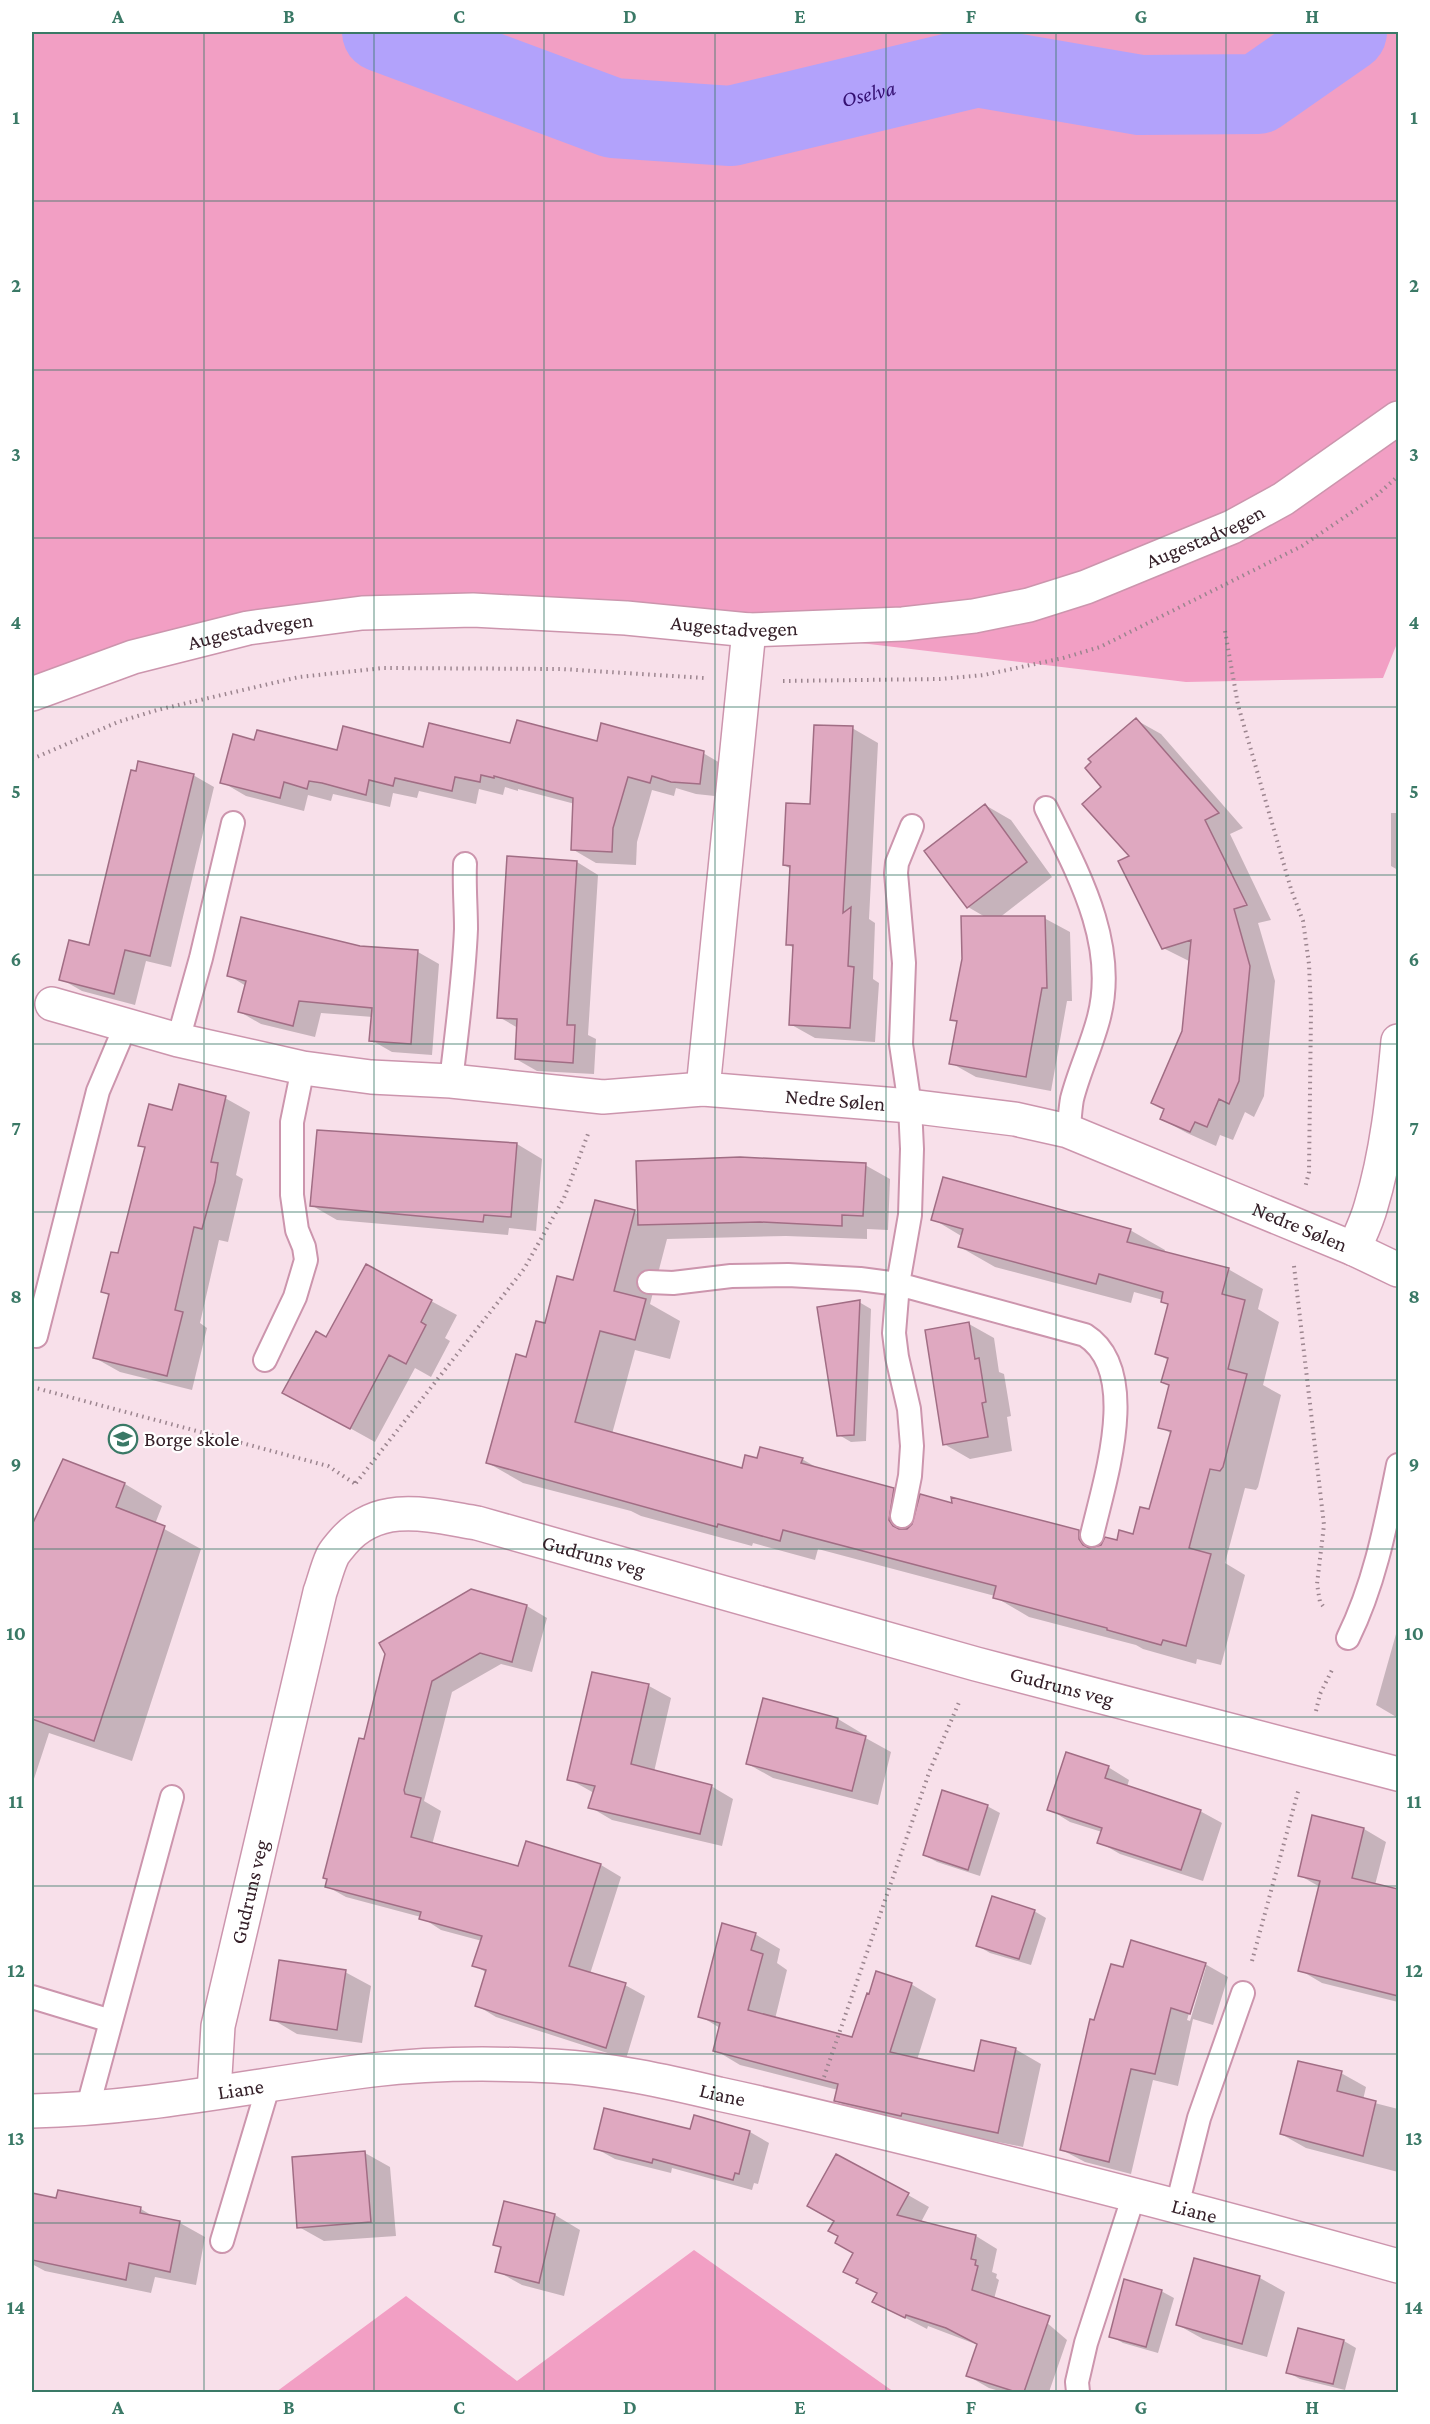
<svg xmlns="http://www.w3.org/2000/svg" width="1430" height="2424" viewBox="0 0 1430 2424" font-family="'Crimson Pro',serif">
<rect width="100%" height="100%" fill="#f8e0ea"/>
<path fill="#f29fc4" d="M32 32H1398V641L1383 678 1186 682 644 617 243 632 32 701Z
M694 2250 894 2392H276L406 2296 517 2381Z"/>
<path fill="#0003" fill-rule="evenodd" d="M1136 720 1161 734 1243 828 1230 834 1271 920 1258 923 1275 981 1264 1096 1254 1117 1245 1112 1233 1140 1220 1135 1216 1146 1187 1133 1161 1119 1165 1110 1153 1103 1184 1031 1191 962 1163 948 1132 856 1103 787Z
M852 728 878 743 869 919 875 923 873 979 879 983 875 1042 815 1038 790 1024 794 948 787 944 791 869 784 865Z
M256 742 338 752 598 743 703 753 727 767 724 797 696 794 676 788 674 796 652 790 637 842 636 865 596 863 572 849 575 804 518 789V791L505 787 503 795 479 789 476 804 419 791 417 798 393 793 390 807 333 794 331 801 308 795 304 811 246 796 222 782Z
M193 775 214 787 171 967 146 961 135 1005 82 991 61 979 90 947Z
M985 805 1011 820 1052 877 999 918H1044L1070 932 1072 1001H1067L1051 1091 976 1077 951 1063 958 1023 952 1019 987 918 968 907 926 851Z
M1391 813H1398V870L1391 866Z
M508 858 577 862 598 875 588 1035 596 1039 594 1074 537 1071 516 1059 518 1028 499 1017Z
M360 948 418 952 439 964 432 1055 392 1052 371 1040 373 1017 321 1013 315 1037 261 1024 240 1012 246 986 228 975Z
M225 1098 250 1112 236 1175 243 1179 228 1242 219 1240 200 1323 207 1328 192 1390 120 1372 95 1358 110 1296 103 1292 119 1255 147 1148 140 1145 173 1112Z
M517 1144 542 1159 536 1231 509 1228 508 1235 337 1220 311 1205Z
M865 1165 890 1179 888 1230 867 1229V1239L786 1236 667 1239 650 1304 680 1321 670 1359 635 1350 612 1434 743 1470 758 1459H802L821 1470 893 1489 919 1504 1079 1531 1103 1545 1134 1535 1150 1511 1172 1434 1160 1427 1170 1386 1168 1360 1157 1354 1169 1305 1163 1300 1134 1292 1131 1303 995 1267 960 1247 963 1237 933 1219 1130 1230 1165 1250 1164 1253 1228 1269 1263 1289 1258 1309 1279 1322 1263 1385 1281 1395 1258 1487 1256 1490 1245 1488 1225 1563 1245 1575 1221 1665 1197 1659 1196 1664 1143 1649 1136 1645 1029 1617 995 1597V1596L818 1549 815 1560 753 1543 752 1546 641 1516 631 1511 523 1483 488 1463 528 1359 546 1325 574 1282 634 1212 639 1215Z
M431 1301 457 1315 445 1338 450 1341 431 1377 415 1368 375 1442 310 1406 327 1339Z
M859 1302 871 1309 866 1441 851 1442 839 1435Z
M969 1324 994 1338 999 1372 1004 1374 1011 1416 1007 1417 1012 1451 970 1459 944 1444Z
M64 1461 125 1484 162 1506 155 1524 201 1549 132 1761 49 1733 32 1785V1529Z
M471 1591 527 1606 547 1618 532 1672 501 1664 452 1692 424 1801 441 1811 432 1845 519 1868 601 1865 621 1877 590 1974 625 1985 645 1996 626 2059 496 2017 476 2005 487 1973 474 1965 482 1941 441 1930 421 1917 346 1897 326 1886 365 1741Z
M1398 1627V1718L1376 1705Z
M593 1673 649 1686 671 1698 654 1772 711 1786 733 1799 722 1846 612 1820 590 1807 594 1793 569 1779Z
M838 1719 863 1734 862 1736 891 1752 878 1805 773 1778 748 1764Z
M1108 1767 1129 1780 1127 1787 1200 1811 1222 1823 1203 1881 1120 1854 1099 1842 1102 1832 1070 1822 1049 1809Z
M987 1806 1000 1813 980 1876 937 1862 924 1855Z
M1313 1817 1364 1829 1386 1842 1375 1885 1398 1891V2002L1322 1983 1300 1970 1320 1887 1299 1875Z
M1034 1911 1046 1918 1031 1965 990 1953 978 1946Z
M755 1934 780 1949 777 1963 787 1970 775 2019 853 2039 911 1984 936 1999 917 2060 976 2073 1015 2049 1041 2064 1023 2147 861 2115 835 2100 838 2090 740 2065 715 2050 720 2028 700 2016Z
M1205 1964 1228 1977 1213 2025 1193 2019 1178 2086 1153 2080 1131 2174 1085 2162 1062 2150 1095 2022 1124 1969ZM1203 1967H1206L1190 2021 1187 2020Z
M345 1972 371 1986 362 2043 297 2034 272 2019Z
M1341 2073 1366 2087 1363 2100 1398 2109V2172L1306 2148 1281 2134Z
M695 2117 750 2132 769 2143 758 2184 754 2183 752 2190 672 2168 671 2173 615 2159 595 2148 691 2131Z
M365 2153 390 2167 396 2236 324 2241 299 2227Z
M32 2195 57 2200 141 2209 156 2218 180 2223 205 2237 196 2285 155 2277 151 2293 45 2271 32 2264Z
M908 2195 929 2207 921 2222 976 2236 997 2249 992 2272 997 2274 996 2278 999 2280 994 2299 1046 2322 1067 2340 1049 2392H1003L989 2388 968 2376 978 2345 928 2326 927 2329 896 2313 878 2294 858 2282Z
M505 2203 555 2215 580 2230 564 2296 522 2285 497 2271 502 2249 495 2244Z
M1196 2260 1260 2278 1285 2292 1267 2357 1203 2339 1178 2325Z
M1161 2291 1174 2298 1158 2353 1123 2343 1111 2336Z
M1344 2341 1356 2348 1345 2390 1300 2379 1287 2372Z"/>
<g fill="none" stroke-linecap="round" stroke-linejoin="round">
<path stroke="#b2a2fb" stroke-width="80" id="s1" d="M382 32 613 118 731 126 977 67 1140 95 1258 94 1347 32"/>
</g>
<path fill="#dfa8c0" stroke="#a16d84" stroke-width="1.5" d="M1136 718 1219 813 1205 820 1247 905 1234 909 1250 966 1239 1081 1229 1104 1219 1099 1207 1127 1195 1122 1190 1132 1160 1119 1164 1109 1151 1103 1182 1031 1191 940 1162 949 1118 861 1129 856 1082 804 1101 787 1085 768 1091 762 1088 759Z
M517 720 597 741 601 723 704 751 700 784 671 782 652 776 650 783 628 777 613 828 612 852 571 850 573 798 494 776V778L481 775 480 782 455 777 452 791 395 778 393 786 369 780 366 795 322 783 309 781 307 789 284 782 280 798 220 783 233 734 254 740 257 730 337 750 343 726 423 747 429 723 510 743Z
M814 725 853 726 843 913 851 907 848 966 854 967 850 1028 789 1025 793 945H786L790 866 783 865 786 803 810 804Z
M138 761 194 774 150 956 125 950 114 994 59 980 69 940 89 945 131 770 136 771Z
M985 804 1027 862 967 908 924 851Z
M507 856 577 861 567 1025H575L573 1063 515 1059 517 1019 497 1018Z
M961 916H1045L1047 988H1042L1026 1077 949 1064 957 1021 950 1020 962 959Z
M241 917 360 946 418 950 411 1044 369 1041 372 1008 299 1001 293 1026 238 1012 246 981 227 976Z
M179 1084 226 1096 211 1162 218 1163 215 1182 202 1229 194 1227 175 1310 183 1312 167 1376 93 1358 109 1294 101 1292 111 1252 118 1253 145 1147 138 1146 149 1104 172 1110Z
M317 1130 517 1143 511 1217 484 1215 483 1222 310 1206Z
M740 1157 866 1163 863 1216 842 1215V1226L760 1222 638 1225 636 1161Z
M943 1177 1131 1229 1127 1242 1229 1268 1222 1294 1245 1300 1228 1369 1247 1374 1223 1467 1220 1471 1210 1469 1189 1548 1211 1554 1186 1646 1163 1640 1161 1645 1107 1630V1628L993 1598 996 1586 783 1530 780 1541 718 1524 717 1527 486 1463 516 1354 526 1357 536 1321 545 1323 557 1276 573 1280 595 1200 635 1210 614 1291 646 1299 635 1340 600 1331 575 1422 742 1468 745 1455 757 1458 760 1447 803 1458 801 1463 894 1488 889 1520 893 1526 899 1529H907L912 1524 920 1494 952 1503 951 1497 1079 1530V1539L1083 1545 1089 1548 1101 1545 1105 1537 1117 1540 1119 1530 1133 1534 1140 1507 1149 1509 1171 1431 1158 1428 1169 1385 1161 1382 1168 1358 1155 1354 1168 1304 1161 1302 1163 1292 1099 1274 1096 1284 958 1247 963 1229 931 1220Z
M366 1264 432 1300 421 1322 426 1325 406 1364 389 1355 350 1429 282 1393 316 1331 326 1337Z
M860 1300 854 1435 837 1436 817 1307Z
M969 1322 975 1359 979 1358 986 1402 982 1403 988 1437 943 1445 925 1330Z
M63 1459 125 1483 116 1507 165 1526 94 1741 32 1719V1525Z
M471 1589 527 1605 512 1662 480 1653 432 1681 404 1790 405 1794 421 1798 411 1837 518 1866 526 1841 601 1864 569 1966 626 1983 606 2048 475 2006 486 1970 472 1966 482 1936 419 1919 421 1912 325 1887 327 1879 323 1878 359 1738 364 1739 385 1654 379 1643Z
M592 1672 649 1684 631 1764 712 1785 700 1834 588 1808 595 1786 567 1780Z
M763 1698 838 1718 836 1728 866 1736 852 1791 746 1764Z
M1066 1752 1109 1766 1105 1778 1201 1810 1181 1870 1097 1843 1102 1828 1047 1810Z
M942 1790 988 1805 968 1870 923 1855Z
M1312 1815 1364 1828 1352 1878 1398 1889V1996L1298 1971 1320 1881 1298 1876Z
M992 1896 1035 1910 1019 1959 976 1946Z
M722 1923 756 1933 751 1950 763 1954 748 2010 852 2037 867 1993 869 1994 876 1971 912 1983 890 2052 974 2071 981 2040 1016 2048 998 2133 902 2113 901 2116 834 2101 838 2084 713 2051 720 2023 698 2017Z
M1131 1940 1206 1963 1190 2014 1171 2008 1155 2074 1131 2069 1109 2162 1060 2150 1090 2019 1094 2020 1111 1964 1123 1967Z
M279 1960 346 1970 337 2030 270 2020Z
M1298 2061 1342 2071 1337 2091 1376 2101 1363 2156 1280 2134Z
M604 2108 690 2129 694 2115 750 2131 739 2174 735 2173 733 2180 653 2159 652 2163 594 2149Z
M365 2151 371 2222 297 2228 292 2157Z
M836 2154 909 2193 897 2215 976 2235 971 2259 976 2260 975 2265 978 2266 972 2290 1050 2316 1024 2392H1016L966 2376 977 2344 946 2328 906 2315 905 2318 872 2302 877 2293 856 2283 858 2279 843 2272 853 2253 835 2243 838 2236 828 2231 834 2221 807 2206Z
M58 2190 141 2207 140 2213 180 2221 170 2272 129 2263 126 2280 32 2260V2193L56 2198Z
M504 2201 555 2214 539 2283 495 2272 501 2247 493 2245Z
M1194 2258 1260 2276 1242 2344 1176 2325Z
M1124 2279 1162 2290 1146 2347 1109 2337Z
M1298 2328 1344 2340 1333 2384 1286 2373Z"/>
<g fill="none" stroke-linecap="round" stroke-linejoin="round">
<g stroke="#cc95ad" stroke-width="26">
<path id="lane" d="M1046 808C1077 871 1118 943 1099 1017 1092 1045 1079 1071 1072 1099 1070 1110 1070 1121 1068 1131
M178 1040 201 958 233 823
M451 1081C457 1030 464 979 466 929 466 907 464 886 465 864
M649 1282 673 1283 731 1276 788 1275 860 1279 898 1284 1085 1335C1142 1371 1104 1482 1092 1535
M36 1336 98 1091 126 1025
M265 1360 295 1297 306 1260 304 1247 297 1230 292 1195V1122L303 1068
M902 1516 910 1476 912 1446 909 1409 897 1357 894 1333 898 1284 910 1215 912 1149 910 1106 901 1044 904 963 896 873 897 863 912 826
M1348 1638C1375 1583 1386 1524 1398 1465
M32 1997 111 2021
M87 2110 172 1797
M1177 2206 1199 2118 1243 1993
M222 2241 268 2087
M1078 2392 1077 2382 1086 2343 1134 2195"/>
</g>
<g stroke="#cc95ad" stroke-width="36">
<g id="street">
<path id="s2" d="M749 630 703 1089 910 1106 1015 1119 1068 1131 1354 1249 1398 1270"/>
<path d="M52 1004 178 1040 303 1068 371 1077 451 1081 603 1097 703 1089"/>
<path d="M1354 1249C1360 1235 1367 1221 1371 1206 1387 1153 1393 1096 1398 1041"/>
<path id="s3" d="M214 2092 218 2026 320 1592C324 1581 327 1568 332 1557 334 1552 339 1547 343 1542 379 1500 429 1515 477 1523L976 1664 1398 1774"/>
<path id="s4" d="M32 2111C146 2109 258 2084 372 2070 431 2063 494 2063 554 2066 610 2069 665 2081 719 2094 770 2105 820 2117 869 2129 1047 2172 1223 2217 1398 2266"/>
</g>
</g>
<g stroke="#cc95ad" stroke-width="36">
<g id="secondary">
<path id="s5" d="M32 694 133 657 248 628 362 613 473 610 626 618 749 630 903 624 974 616 1029 605 1086 587 1232 527 1283 499 1398 418"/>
</g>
</g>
<path stroke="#9c858f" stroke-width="4" stroke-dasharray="1.5 4.5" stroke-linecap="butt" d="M1225 631 1238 705 1291 889 1303 921 1309 964 1311 1011 1309 1172 1305 1188
M783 681 940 679 984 675 1063 658 1100 647 1302 546 1377 495 1398 476
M32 759 118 722 157 710 299 677 383 668 562 669 704 678
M1294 1266 1324 1525 1317 1584 1320 1602 1323 1606
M32 1387 328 1466 357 1485
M356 1483 524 1269 564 1198 588 1134
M1316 1711 1320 1694 1333 1668
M1252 1961 1299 1788
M824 2077 930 1770 960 1700"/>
<use href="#lane" stroke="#fff" stroke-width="22"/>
<use href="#street" stroke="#fff" stroke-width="33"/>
<use href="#secondary" stroke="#fff" stroke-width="33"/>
</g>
<path fill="none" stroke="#3a7966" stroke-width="1.5" stroke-opacity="0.55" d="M204 32V2392M374 32V2392M544 32V2392M715 32V2392M886 32V2392M1056 32V2392M1226 32V2392M32 201H1398M32 370H1398M32 538H1398M32 707H1398M32 875H1398M32 1044H1398M32 1212H1398M32 1380H1398M32 1549H1398M32 1717H1398M32 1886H1398M32 2054H1398M32 2223H1398"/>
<defs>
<g id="school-ring" transform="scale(1.5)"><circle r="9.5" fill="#fff" stroke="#3a7966" stroke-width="1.5"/><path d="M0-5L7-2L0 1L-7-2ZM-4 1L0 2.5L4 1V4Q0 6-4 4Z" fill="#3a7966"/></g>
</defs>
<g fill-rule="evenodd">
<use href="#school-ring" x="123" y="1439"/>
</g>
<g text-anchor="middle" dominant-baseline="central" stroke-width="4.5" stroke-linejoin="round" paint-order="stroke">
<g font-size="21" fill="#352029" stroke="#fff">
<text stroke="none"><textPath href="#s5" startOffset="1200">Augestadvegen</textPath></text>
<text stroke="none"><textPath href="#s5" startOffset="714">Augestadvegen</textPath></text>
<text stroke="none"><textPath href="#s5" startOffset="228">Augestadvegen</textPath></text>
<text stroke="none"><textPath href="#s2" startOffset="594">Nedre Sølen</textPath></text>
<text stroke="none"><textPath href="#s2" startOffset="1080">Nedre Sølen</textPath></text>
<text stroke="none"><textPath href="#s3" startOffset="832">Gudruns veg</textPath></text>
<text stroke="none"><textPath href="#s3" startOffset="1318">Gudruns veg</textPath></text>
<text stroke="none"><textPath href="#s3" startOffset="204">Gudruns veg</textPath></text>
<text stroke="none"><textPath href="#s4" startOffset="210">Liane</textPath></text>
<text stroke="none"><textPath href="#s4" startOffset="696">Liane</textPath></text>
<text stroke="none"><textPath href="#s4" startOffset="1182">Liane</textPath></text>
</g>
<g font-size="21" fill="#352029" stroke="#fff" text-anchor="start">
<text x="144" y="1439">Borge skole</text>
</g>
<g font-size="22" font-style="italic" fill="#341072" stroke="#fff">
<text stroke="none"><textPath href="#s1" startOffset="506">Oselva</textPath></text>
</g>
</g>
<rect width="1430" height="2424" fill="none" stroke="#ffffff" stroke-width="66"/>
<rect x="33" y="33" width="1364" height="2358" fill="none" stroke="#3a7966" stroke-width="2"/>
<g font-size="20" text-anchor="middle" font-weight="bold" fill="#3a7966">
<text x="118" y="23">A</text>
<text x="289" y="23">B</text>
<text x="459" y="23">C</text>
<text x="630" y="23">D</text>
<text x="800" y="23">E</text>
<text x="971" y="23">F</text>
<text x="1141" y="23">G</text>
<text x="1312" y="23">H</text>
<text x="16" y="124">1</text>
<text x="1414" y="124">1</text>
<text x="16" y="292">2</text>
<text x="1414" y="292">2</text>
<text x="16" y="461">3</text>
<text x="1414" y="461">3</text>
<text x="16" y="629">4</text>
<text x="1414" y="629">4</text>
<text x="16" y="798">5</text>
<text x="1414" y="798">5</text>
<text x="16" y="966">6</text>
<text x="1414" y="966">6</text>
<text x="16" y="1135">7</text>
<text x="1414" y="1135">7</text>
<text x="16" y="1303">8</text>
<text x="1414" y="1303">8</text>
<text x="16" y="1471">9</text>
<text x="1414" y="1471">9</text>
<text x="16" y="1640">10</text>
<text x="1414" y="1640">10</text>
<text x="16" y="1808">11</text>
<text x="1414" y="1808">11</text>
<text x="16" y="1977">12</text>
<text x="1414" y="1977">12</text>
<text x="16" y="2145">13</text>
<text x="1414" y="2145">13</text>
<text x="16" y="2314">14</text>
<text x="1414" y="2314">14</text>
<text x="118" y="2414">A</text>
<text x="289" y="2414">B</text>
<text x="459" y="2414">C</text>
<text x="630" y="2414">D</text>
<text x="800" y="2414">E</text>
<text x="971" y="2414">F</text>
<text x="1141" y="2414">G</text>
<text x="1312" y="2414">H</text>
</g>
</svg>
